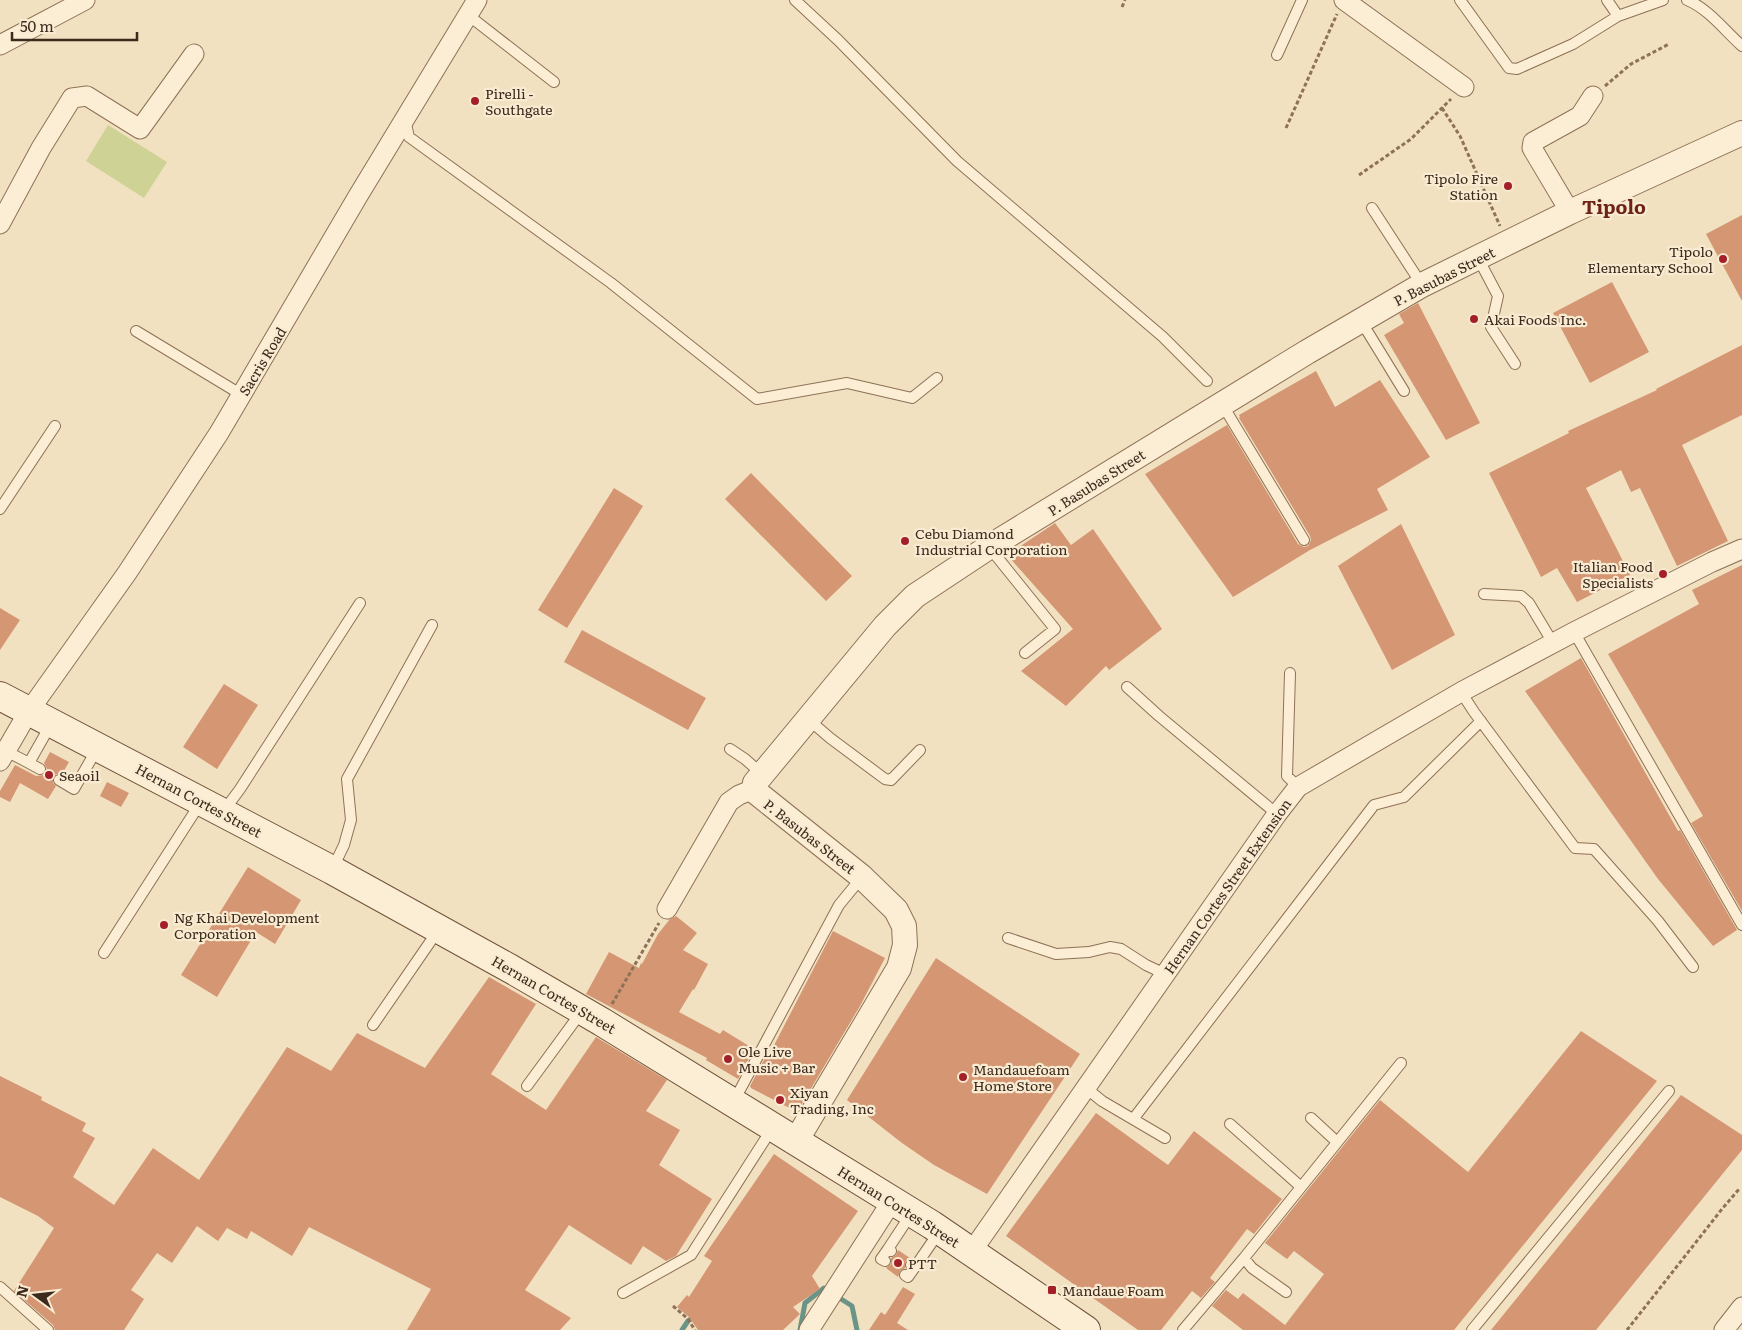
<svg xmlns="http://www.w3.org/2000/svg" width="1742" height="1330" viewBox="0 0 1742 1330" font-family="Literata,serif">
<rect width="100%" height="100%" fill="#f2e1c1"/>
<path fill="#ced294" d="M108 125 167 162 144 198 86 161Z"/>
<g fill="none" stroke-linecap="round" stroke-linejoin="round">
<path stroke="#6a9487" stroke-width="5" d="M682 1330 688 1321 695 1316
M800 1330 805 1303 824 1288 852 1306 857 1330"/>
</g>
<path fill="#d49673" d="M1742 215V301L1706 234Z
M1612 282 1649 352 1590 383 1553 313Z
M1418 303 1480 423 1446 440 1384 335 1404 323 1399 314Z
M1742 345V415L1682 445 1728 541 1677 566 1640 488 1631 492 1621 470 1586 488 1630 575 1577 602 1557 568 1541 577 1489 473 1569 433 1568 431 1657 390 1656 389Z
M1316 371 1335 407 1380 380 1430 457 1377 489 1388 510 1310 550 1233 597 1145 474 1227 425 1298 544 1304 547 1308 546 1311 540 1310 536 1239 418 1240 417 1239 415Z
M751 473 852 576 826 601 725 499Z
M614 488 643 506 567 628 538 610Z
M1055 523 1071 545 1093 529 1162 629 1109 670 1106 666 1066 706 1021 671 1073 629 1007 555Z
M1401 524 1455 635 1392 670 1338 566Z
M1742 565V911L1691 823 1703 816 1608 654 1699 604 1692 590Z
M0 608 20 620 0 650Z
M582 630 706 698 688 730 564 662Z
M1581 658 1678 831 1680 830 1737 930 1713 946 1658 879 1525 691Z
M224 684 258 705 217 769 183 747Z
M50 752 69 762 62 774H56L53 777V783L56 786 48 799 20 783 10 802 0 797V791L15 765 36 776 43 775 47 769 44 763Z
M107 782 129 793 121 807 100 796Z
M248 867 301 900 275 944 256 932 217 997 181 975Z
M676 916 697 933 683 950 708 964 694 990 693 989 679 1012 720 1034 723 1030 754 1049 738 1079 706 1060 707 1058 586 994 609 952 639 968 641 963 642 964 658 934 670 919Z
M833 931 885 958 860 1006 797 1112 751 1088 750 1086 766 1056 768 1057Z
M936 958 1080 1054 987 1194 934 1165 902 1143 847 1100Z
M489 977 536 1004 491 1074 546 1110 596 1037 667 1080 646 1111 680 1130 659 1165 712 1199 676 1256 666 1261 643 1246 631 1265 569 1225 525 1290 571 1318 560 1330H407L431 1289 309 1227 292 1256 251 1231 247 1239 227 1228 218 1241 197 1226 172 1263 157 1253 131 1290 144 1299 124 1330H55L53 1325 14 1291 54 1228 38 1216 0 1197V1076L42 1097 41 1100 86 1123 82 1131 95 1138 73 1177 114 1205 153 1148 199 1180 287 1047 331 1071 357 1033 425 1068Z
M1581 1031 1657 1081 1454 1330H1243L1212 1306 1226 1290 1238 1299 1243 1293 1285 1325 1324 1274 1294 1251 1287 1259 1265 1243 1380 1100 1468 1172Z
M1681 1095 1742 1135V1150L1596 1330H1491Z
M1096 1113 1168 1165 1194 1131 1282 1199 1254 1234 1247 1229 1210 1278 1215 1282 1201 1298 1192 1291 1161 1330H1138L1006 1236Z
M774 1154 858 1211 812 1276 820 1289 793 1307 800 1314 783 1330H698L689 1317 677 1307 687 1295 689 1297 712 1261 704 1256Z
M898 1250 910 1258 905 1262V1268L900 1271 898 1277 886 1268 891 1264V1258L896 1255Z
M903 1287 915 1294 897 1323 908 1330H869L881 1312 885 1315Z"/>
<g fill="none" stroke-linecap="round" stroke-linejoin="round">
<g stroke="#8e7156" stroke-width="12">
<path id="service" d="M795 0 838 40 957 161 1163 337 1207 381
M1460 0 1509 68 1517 69 1573 44 1618 16 1663 0
M1607 0 1618 16
M1687 0C1709 9 1725 31 1742 46
M468 15 554 82
M1277 55 1302 0
M405 120 409 137 611 283 757 399 847 383 912 398 937 378
M1372 208 1422 285
M1478 258 1498 296 1491 327 1515 364
M1361 321 1404 391
M136 331 242 395
M1222 404 1304 540
M0 509 55 426
M989 547 1055 629 1025 653
M1484 594 1521 596 1529 603 1553 643
M1574 632 1742 925
M1290 673 1287 776 1298 787
M1127 687 1159 716 1277 814
M1461 692 1474 712 1575 848 1594 849 1658 921 1693 967
M808 719 830 738 885 779 891 780 920 750
M730 749 745 759 762 774
M6 751 29 763
M40 769 29 763 51 724
M59 780 74 789 97 749
M223 812 240 789 360 603
M332 870 344 845 351 820 347 779 432 625
M1008 938 1056 954 1089 952 1110 947 1121 949 1146 965 1165 974
M104 953 201 802
M373 1025 439 929
M527 1086 582 1011
M1086 1088 1102 1101 1165 1138
M734 1101 839 905 862 877
M1134 1118 1374 805 1404 797 1481 721
M1311 1118 1337 1142
M1230 1124 1300 1186
M891 1251 888 1249 911 1214
M1244 1258 1252 1268 1286 1292
M885 1261 881 1259 888 1249
M911 1265 915 1267 939 1232
M905 1275 908 1277 915 1267
M0 1287 48 1330
M623 1293 691 1255 773 1127
M1183 1330 1244 1258 1401 1063
M1472 1330 1669 1091"/>
</g>
<g stroke="#8e7156" stroke-width="21">
<path id="minor" d="M1344 0 1464 87
M0 45 85 0
M1570 212 1532 148 1533 142 1580 116 1593 96
M0 224 41 148 72 98 87 96 140 129 194 54
M0 761 29 711 127 573 219 433 358 196 477 0
M667 909 729 802 739 795 754 789
M972 1251 1277 814 1298 787 1461 692 1574 632 1712 562 1742 549
M809 1330 892 1201
M1724 1330 1742 1307"/>
</g>
<g stroke="#8e7156" stroke-width="26">
<path id="tertiary" d="M796 1141 899 968 905 945 904 926 896 910 862 877 757 793 754 789 755 783 885 626 915 596 989 547 1307 352 1422 285 1570 212 1742 133"/>
</g>
<g stroke="#70523a" stroke-width="30">
<path id="secondary" d="M0 696 332 870 511 969 602 1022 932 1225 1086 1330"/>
</g>
<path stroke="#8e7156" stroke-width="3" stroke-dasharray="4 2.5" stroke-linecap="butt" d="M1122 7 1125 0
M1605 86 1631 64 1669 44
M1442 108 1460 136 1500 226
M1286 128 1337 14
M1359 175 1411 139 1451 99
M612 1004 659 923
M673 1306 687 1318 695 1330
M1627 1330 1722 1209 1740 1188"/>
<use href="#service" stroke="#fceed5" stroke-width="10"/>
<use href="#minor" stroke="#fceed5" stroke-width="19"/>
<use href="#tertiary" stroke="#fceed5" stroke-width="24"/>
<use href="#secondary" stroke="#fceed5" stroke-width="28"/>
</g>
<g fill="#a32029" stroke="#f9ebd2" stroke-width="2">
<circle cx="475" cy="101" r="5"/>
<circle cx="1508" cy="186" r="5"/>
<circle cx="1723" cy="259" r="5"/>
<circle cx="1474" cy="319" r="5"/>
<circle cx="905" cy="541" r="5"/>
<circle cx="1663" cy="574" r="5"/>
<circle cx="49" cy="775" r="5"/>
<circle cx="164" cy="925" r="5"/>
<circle cx="728" cy="1059" r="5"/>
<circle cx="963" cy="1077" r="5"/>
<circle cx="780" cy="1100" r="5"/>
<circle cx="898" cy="1263" r="5"/>
<rect x="1047" y="1285" width="10" height="10" rx="2.5"/>
</g>
<g text-anchor="middle" dominant-baseline="central" stroke-width="4.5" stroke-linejoin="round" paint-order="stroke">
<g font-size="14" fill="#3c2a1c" stroke="#f9ebd2" text-anchor="start">
<text x="485" y="93">Pirelli -<tspan x="485" dy="16">Southgate</tspan></text>
<text x="1498" y="178" text-anchor="end">Tipolo Fire<tspan x="1498" dy="16">Station</tspan></text>
<text x="1713" y="251" text-anchor="end">Tipolo<tspan x="1713" dy="16">Elementary School</tspan></text>
<text x="1484" y="319">Akai Foods Inc.</text>
<text x="915" y="533">Cebu Diamond<tspan x="915" dy="16">Industrial Corporation</tspan></text>
<text x="1653" y="566" text-anchor="end">Italian Food<tspan x="1653" dy="16">Specialists</tspan></text>
<text x="59" y="775">Seaoil</text>
<text x="174" y="917">Ng Khai Development<tspan x="174" dy="16">Corporation</tspan></text>
<text x="738" y="1051">Ole Live<tspan x="738" dy="16">Music + Bar</tspan></text>
<text x="973" y="1069">Mandauefoam<tspan x="973" dy="16">Home Store</tspan></text>
<text x="790" y="1092">Xiyan<tspan x="790" dy="16">Trading, Inc</tspan></text>
<text x="908" y="1263">PTT</text>
<text x="1062" y="1290">Mandaue Foam</text>
</g>
<g font-size="14" fill="#3c2a1c" stroke="#f9ebd2">
<text transform="translate(1444 276) rotate(-27)">P. Basubas Street</text>
<text transform="translate(262 361) rotate(-59)">Sacris Road</text>
<text transform="translate(1096 482) rotate(-32)">P. Basubas Street</text>
<text transform="translate(199 800) rotate(28)">Hernan Cortes Street</text>
<text transform="translate(810 836) rotate(38)">P. Basubas Street</text>
<text transform="translate(1227 886) rotate(-55)">Hernan Cortes Street Extension</text>
<text transform="translate(554 994) rotate(30)">Hernan Cortes Street</text>
<text transform="translate(899 1206) rotate(32)">Hernan Cortes Street</text>
</g>
<g font-size="19" font-weight="bold" fill="#6d2417" stroke="#f9ebd2">
<text x="1614" y="206">Tipolo</text>
</g>
</g>
<g transform="translate(35 1295) rotate(285)" stroke="#f9ebd2" stroke-width="4" paint-order="stroke">
<path d="M0-4L9 19L0 12L-9 19Z" fill="#3c2a1c"/>
<text y="-8" font-size="14" font-weight="bold" text-anchor="middle" fill="#3c2a1c">N</text>
</g>
<path d="M12 32v8h125v-8" fill="none" stroke="#3c2a1c" stroke-width="2.5"/>
<text x="20" y="32" font-size="15" fill="#3c2a1c" stroke="#f9ebd2" stroke-width="4" paint-order="stroke">50 m</text>
</svg>
